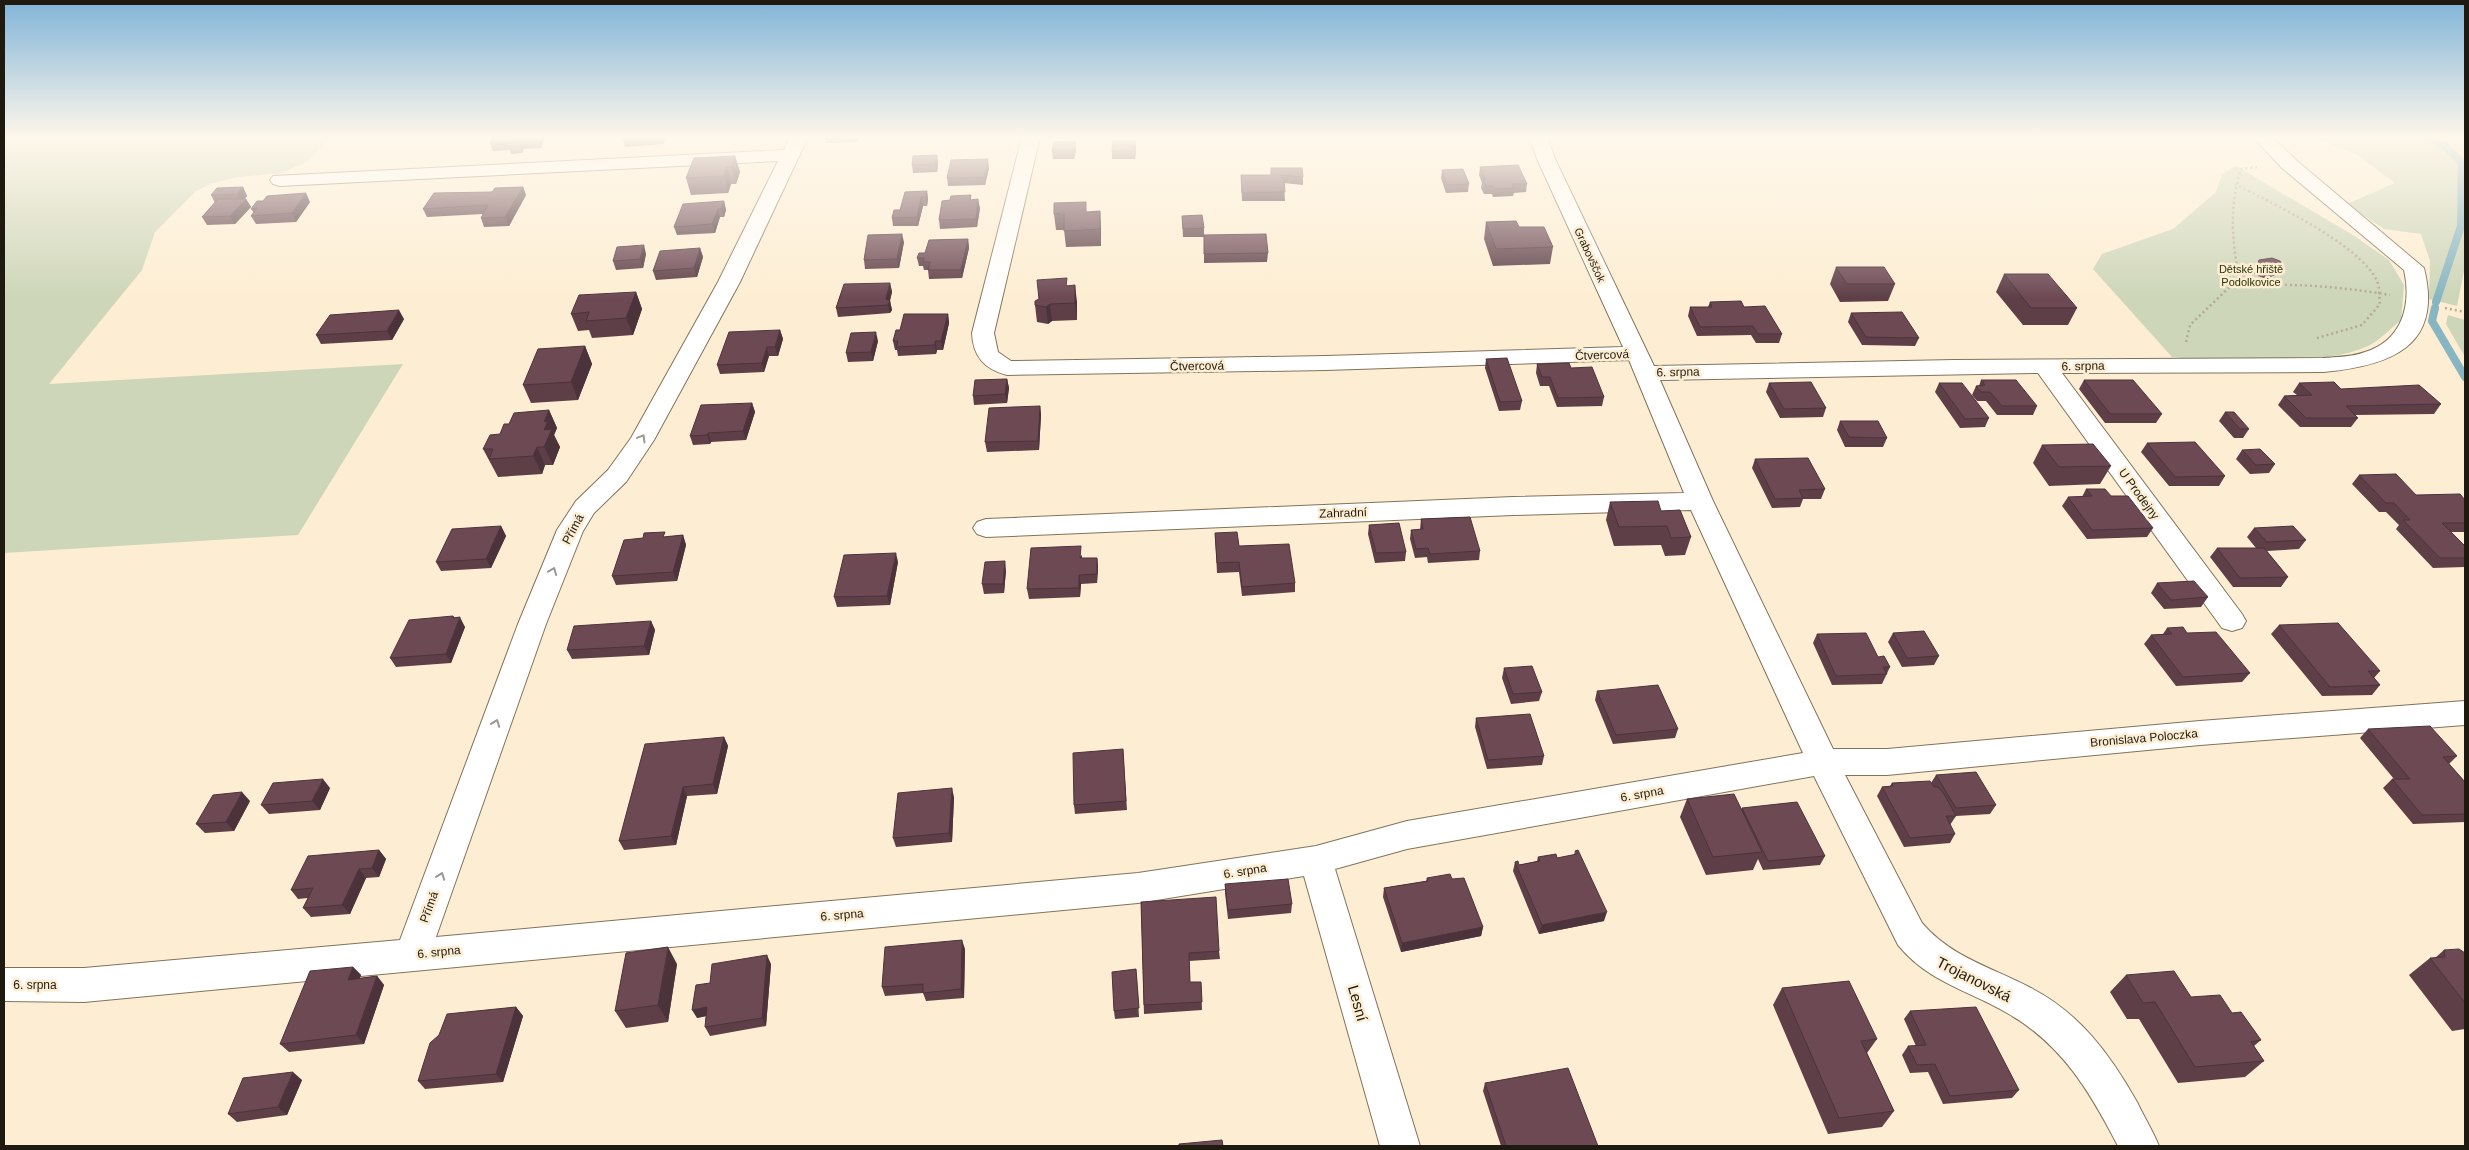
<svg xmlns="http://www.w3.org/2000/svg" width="2469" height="1150" viewBox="0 0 2469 1150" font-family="Arial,sans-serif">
<rect width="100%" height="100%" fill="#fdeed3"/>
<path fill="#cdd6b9" d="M4 137H331L308 161 282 173 238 177 210 184 196 191 155 232 142 270 49 384 403 364 298 535 4 553Z
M2311 137H2465V266L2457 306 2429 299 2430 261 2421 234 2384 229 2347 204 2395 183 2356 154Z
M2236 166 2353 235 2389 260 2404 285 2401 320C2391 328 2379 341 2368 346 2321 368 2224 361 2172 357L2093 269 2102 254 2173 229 2216 192 2222 174Z
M2448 315 2465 320V357L2446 324Z"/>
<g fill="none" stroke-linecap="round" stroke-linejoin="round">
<path stroke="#87b5c1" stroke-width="8" d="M2427 137 2443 144 2462 163 2461 226 2436 302
M2435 308 2432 321 2465 377"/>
<g stroke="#81735b" stroke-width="2">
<path id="street" d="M790 137H808L740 282 654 440 626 482 594 513 583 531 546 624 436 937 1138 873 1316 846 1407 821 1803 753 1691 510 1513 515 986 537 977 534 973 528 977 522 986 519 1513 497 1684 493 1629 360 1326 370 1007 375C984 369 973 356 972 333L1022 137H1040L994 333 998 352 1011 361 1326 356 1623 347 1538 161 1529 137H1547L1556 161 1654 366 1954 360 2323 358C2337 357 2352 357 2365 352 2402 341 2412 305 2404 270L2282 168 2253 137H2272L2296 160 2424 268C2444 348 2388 366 2323 372L2062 373 2242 614 2246 621 2242 628 2232 631 2222 628 2038 373 1660 380 1713 501 1833 749H1887L2200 721 2465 701V725L2200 745 1887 775H1845L1922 923C1951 957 1991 967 2029 987 2079 1012 2110 1054 2137 1102 2144 1117 2153 1131 2159 1146H2118C2090 1092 2062 1044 2007 1013 1968 990 1928 982 1898 945L1814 776 1407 849 1335 869 1420 1146H1380L1304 876 1138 903 84 1002 4 1001V968H84L400 940 518 624 557 530 576 501 608 470 631 438 718 282 778 161 280 186 273 184 270 180 273 176 784 150Z"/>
</g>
<path stroke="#b5a994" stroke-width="2.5" stroke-dasharray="2 3" stroke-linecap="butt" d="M2235 184C2271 203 2360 244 2377 281 2380 288 2379 297 2380 304L2362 325 2314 339
M2238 273 2261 283
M2230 287C2284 282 2336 286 2390 295
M2445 308 2465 312
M2186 342 2190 325 2239 278C2232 240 2229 207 2241 169L2258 167"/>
<use href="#street" fill="#fff" fill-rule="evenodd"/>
</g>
<path fill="#5e3f48" d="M493 137H545L541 148 524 149 522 153 511 154 510 150 493 151 490 143Z
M623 137H666L664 144 625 147 622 138Z
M825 137H859L858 142 826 143Z
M1075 141 1076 150 1074 159H1053L1052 151Z
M1135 141 1136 149 1135 159H1112V151Z
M937 155 938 163 937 172 913 173 912 165Z
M735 156 740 172 736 184H731L728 193 691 195 686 178Z
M1480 167 1527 184 1526 192 1514 193 1513 196 1493 197 1492 194H1484L1481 188 1482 183 1479 175Z
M989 168 985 185 948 186 947 178Z
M1271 168 1303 177V185L1284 183 1285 201H1242L1241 175H1271Z
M1442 170 1469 184 1468 192 1446 193 1441 178Z
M243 187 247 196 244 199H246L251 207 235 224 207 225 202 217 215 203 211 195Z
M523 187 526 195 509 226 484 227 481 218 483 214 427 217 423 209 492 192Z
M927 191 928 199 927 206H923L918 226H893L892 218 900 210Z
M971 195V200L980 208 977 227 940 229 939 220 950 200Z
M263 201 310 202 296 222 256 224 251 216 254 213 251 209Z
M724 201 726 210 724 217H720L715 233 677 235 674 227Z
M1087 212 1101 228V246L1066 247 1064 230H1056L1054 214Z
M1182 216 1204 228V237H1183Z
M1486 222 1519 227 1553 247 1550 264 1493 266 1484 239Z
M1204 235 1268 253 1267 262 1204 263Z
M968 239 969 248 962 278 929 279 928 270H924L923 266H919L917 258 925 253Z
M904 242 899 268 865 269 864 260Z
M700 248 703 257 697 277 656 280 653 271Z
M646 254 643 268 616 270 613 261Z
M2259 260 2283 265 2277 274 2265 279 2252 273 2254 269Z
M1836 267 1895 284 1888 301 1840 302 1830 284Z
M2004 274 2077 308 2068 325H2023L1996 292Z
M890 283 892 292 890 301 892 310 890 313 838 317 836 308Z
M1067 285 1077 302V320L1052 321 1048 324 1037 322 1035 305Z
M636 292 642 309 633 335 592 338 589 330 578 331 571 314Z
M1710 302 1744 307 1782 334 1779 343H1756L1751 335 1697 336 1688 316 1690 307H1708Z
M1851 313 1919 338 1915 346 1862 345 1848 322Z
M948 314 949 323 943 350H937L936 354 898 356 897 350H895L893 341 900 330Z
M404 319 392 340 321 344 316 335Z
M780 330 783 339 778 356H769L764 372 720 374 717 365Z
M878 341 873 361 848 362 846 353Z
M585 346 592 364 578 400 531 403 523 385Z
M1486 359 1522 401 1520 410 1499 411 1485 368Z
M1537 364 1571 368 1604 397 1602 406 1557 407 1549 386H1540L1536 373Z
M1007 379 1009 388 1007 403 974 405 973 396Z
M1981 380 2037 406 2033 415H1997L1986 401H1977L1972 395 1976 386H1979Z
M2084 380 2162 414 2156 423H2105L2079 389Z
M1769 383 1826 408 1823 417 1780 418 1766 392Z
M1939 383 1989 418 1985 427 1960 428 1935 392Z
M2299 383 2341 389 2441 404 2434 414 2355 415 2358 418 2351 427H2300L2278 405 2284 396 2297 395 2293 392Z
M752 403 755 412 746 440 711 442 710 444 693 445 690 436Z
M1040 406 1041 415 1039 450 987 452 985 442Z
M549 410 557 428 554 435 560 447 553 465H545L542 474 498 477 483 449 500 434 509 424Z
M2225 412 2249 429 2243 438H2234L2219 421Z
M1840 421 1887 438 1883 447H1845L1837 430Z
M2147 443 2225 476 2219 486H2169L2141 452Z
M2042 445 2111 466 2100 484 2049 486 2033 463Z
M2242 450 2275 464 2269 473 2250 474 2236 459Z
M1755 459 1825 489 1821 499H1803L1800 507 1772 508 1752 468Z
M2359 475 2416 495 2465 500V532H2451L2465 546V567L2433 568 2396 529 2399 525 2386 512H2379L2352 484Z
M2086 489 2111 496 2153 528 2147 537 2087 539 2062 506 2068 497H2082Z
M1610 502 1661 511 1691 537 1685 555 1665 556 1661 545 1614 546 1606 520Z
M1421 519 1480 551 1479 560 1428 563 1427 557 1415 558 1410 539 1411 530H1420Z
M1369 525 1406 552 1405 561 1375 563 1368 534Z
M501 526 506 536 491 568 441 571 436 562Z
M2254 528 2306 540 2299 549 2267 551 2288 577 2281 587H2233L2210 557 2217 548H2256L2247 537Z
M1215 533 1239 546 1295 583V592L1242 596 1239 572 1217 573Z
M683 535 686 545 677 581 616 585 612 576 667 537Z
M1082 555V558H1097L1098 567 1097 583 1081 584 1080 597 1029 599 1027 589Z
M898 562 890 605 837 607 834 597Z
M1006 570 1004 593 984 594 982 584Z
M2157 583 2208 597 2201 607 2164 609 2151 593Z
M453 616 455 618 465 627 451 663 396 667 390 658Z
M651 621 655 630 649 655 572 659 567 650Z
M2279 625 2380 671 2374 678 2380 685 2372 695 2322 696 2271 634Z
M2167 628 2187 633 2250 673 2242 682 2176 686 2144 644 2151 635 2163 634Z
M1893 633 1939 656 1934 665 1902 667 1888 642Z
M1817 634 1878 657 1890 667 1882 684 1832 685 1813 643Z
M1504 668 1542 692 1539 701 1511 704 1502 678Z
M1597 691 1678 729 1675 738 1613 744 1595 700Z
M1476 718 1544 756 1542 765 1487 769 1475 727Z
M2368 729 2457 756 2449 764 2465 782V822L2413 824 2383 788 2392 779H2394L2360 738Z
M724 737 728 746 717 794 687 796 676 845 624 850 619 841Z
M1123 749 1127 810 1075 814 1074 805Z
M1936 775 1996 805 1990 814 1956 816 1950 825 1955 834 1950 843 1904 847 1877 796 1882 787 1890 786 1892 783H1931Z
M330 788 320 810 269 814 261 805Z
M954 797 952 842 896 847 893 838Z
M1687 799 1741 810 1742 808 1825 856 1820 865 1763 870 1758 859 1753 870 1706 875 1680 817Z
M250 801 234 831 205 833 196 824Z
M379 850 386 859 379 877 366 878 350 914 311 917 303 908 308 898 298 899 291 890Z
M1575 851 1604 921 1539 934 1513 871 1515 862 1519 865 1537 861 1538 857 1557 858 1574 855Z
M1427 878 1452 879 1483 927 1481 936 1401 952 1383 897 1384 888 1426 881Z
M1225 884 1292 904 1291 913 1228 919 1225 893Z
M1141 902 1219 951 1220 959 1189 961 1190 982H1201L1202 1010 1144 1014Z
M965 949 964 998 926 1001 923 993 885 996 882 987Z
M2444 950 2465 953V1029L2452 1031 2409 975 2430 958H2435Z
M677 964 668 1022 626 1028 615 1011Z
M771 964 766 1026 710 1036 705 1027 706 1016 697 1018 710 983Z
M353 967 361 975 360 978 377 976 384 985 364 1044 289 1052 280 1044Z
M1136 969 1139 1017 1115 1019 1114 1011Z
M2126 975 2191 997 2232 1013 2261 1040 2254 1046 2264 1061 2245 1077 2178 1083 2139 1019H2127L2110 992Z
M1782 988 1877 1039 1867 1053 1894 1111 1882 1127 1828 1134 1773 1005Z
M516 1007 523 1016 503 1082 425 1089 418 1081Z
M1910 1011 2019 1090 2012 1098 1943 1104 1928 1072 1910 1073 1902 1055 1908 1046H1916L1904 1019Z
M302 1080 287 1115 237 1122 228 1114Z
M1485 1083 1598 1146H1501L1483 1091Z"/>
<path fill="#4c333b" d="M539 137H545L541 148 537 140Z
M662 137H666L664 144Z
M521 141 524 149 522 153 519 145Z
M1075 141 1076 150 1074 159V151Z
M1135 141 1136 149 1135 159 1134 151Z
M937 155 938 163 937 172 935 164Z
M735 156 740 172 736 184 732 167Z
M988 159 989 168 985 185 984 177Z
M727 167 731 184 728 193 724 176Z
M243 187 247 196 241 202 237 194Z
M523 187 526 195 509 226 505 217Z
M927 191 928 199 927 206 925 197Z
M306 193 310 202 296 222 292 213Z
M921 197 923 206 918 226 917 217Z
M246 199 251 207 235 224 230 216Z
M978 199 980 208 977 227 976 219Z
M724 201 726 210 724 217 721 209Z
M718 209 720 217 715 233 712 224Z
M1100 211 1101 228V246L1100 229Z
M902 234 904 242 899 268 897 259Z
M968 239 969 248 962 278 961 270Z
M644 245 646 254 643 268 640 259Z
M700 248 703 257 697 277 694 268Z
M2283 265 2277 274 2265 279 2270 270Z
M890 283 892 292 889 303 890 301 892 310 890 313 888 305 886 299Z
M1075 285 1077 302V320L1075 303Z
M636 292 642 309 633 335 626 318Z
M1050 304 1052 321 1048 324 1046 307Z
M399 310 404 319 392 340 387 331Z
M948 314 949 323 943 350 941 341Z
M780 330 783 339 778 356 775 347Z
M876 332 878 341 873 361 871 352Z
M935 341 937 350 936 354 935 345Z
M585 346 592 364 578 400 571 382Z
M767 347 769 356 764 372 762 363Z
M1007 379 1009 388 1007 403 1005 394Z
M752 403 755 412 746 440 743 431Z
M1040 406 1041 415 1039 450 1038 441Z
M549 410 557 428 554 435 560 447 553 465 544 447V422Z
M708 433 711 442 710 444 707 435Z
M537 447 545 465 542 474 533 456Z
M501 526 506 536 491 568 486 559Z
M683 535 686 545 677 581 673 572Z
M896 553 898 562 890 605 887 596Z
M1097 558 1098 567 1097 583Z
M1005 561 1006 570 1004 593 1003 584Z
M1079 575 1081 584 1080 597 1079 588Z
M453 616 458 623 460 617 465 627 451 663 446 654Z
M651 621 655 630 649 655 644 646Z
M724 737 728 746 717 794 713 784Z
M323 779 330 788 320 810 312 801Z
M683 787 687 796 676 845 671 836Z
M952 788 954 797 952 842 949 833Z
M242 792 250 801 234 831 226 822Z
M379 850 386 859 379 877 372 868Z
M359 869 366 878 350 914 342 905Z
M1607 912 1604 921 1539 934 1542 925Z
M1483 927 1481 936 1401 952 1402 943Z
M962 940 965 949 964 998 961 989Z
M668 947 677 964 668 1022 658 1005Z
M767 955 771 964 766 1026 762 1018Z
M353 967 361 975 356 988 348 980Z
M377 976 384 985 364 1044 356 1035Z
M516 1007 523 1016 503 1082 496 1074Z
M707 1007 711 1015 697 1018 692 1010Z
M293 1072 302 1080 287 1115 278 1107Z"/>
<path fill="#6d4954" stroke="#4c333b" d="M493 137H539L537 140 521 141 519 145H508L510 142 490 143Z
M623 137H643L622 138Z
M1075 141 1074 151H1052L1054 142Z
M1113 141H1135L1134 151H1112Z
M937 155 935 164 912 165 913 156Z
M735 156 732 167H727L724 176 686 178 694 158Z
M988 159 984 177 947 178 951 160Z
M1518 165 1527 184H1512L1514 188 1495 189 1493 186H1486L1483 180H1486L1480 167Z
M1271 168H1302L1303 177 1281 175 1282 179H1284L1285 192 1242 193 1241 175H1271Z
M1463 169 1469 184 1447 185 1442 170Z
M243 187 237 194 211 195 217 188Z
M523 187 505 217 481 218 488 205 423 209 434 193 492 192 495 188Z
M927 191 925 197H921L917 217 892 218 894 210H900L905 192Z
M306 193 292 213 251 216 257 208 251 209 257 201H263L267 196Z
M971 195 970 200 978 199 976 219 939 220 942 201 950 200 951 196Z
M218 199H246L230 216 202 217Z
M724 201 721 209H718L712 224 674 227 683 204Z
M1086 202V212L1100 211V229L1064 231V213L1054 214V203Z
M1202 215 1204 228 1183 229 1182 216Z
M1516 221 1519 227H1544L1553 247 1496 249 1486 222Z
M902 234 897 259 864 260 868 235Z
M1266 234 1268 253 1204 254V235Z
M968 239 961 270H928L930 262H923L924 258H917L919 253H925L929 240Z
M644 245 640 259 613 261 617 247Z
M700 248 694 268 653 271 660 251Z
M2272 258 2280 261 2283 265 2270 270 2258 264 2259 260Z
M1836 267H1884L1895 284H1847Z
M2004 274H2048L2077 308H2031Z
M1067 278 1066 286 1075 285V303L1050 304 1046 307 1035 305V301L1039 299 1037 280Z
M890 283 886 299 890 301 888 305 836 308 844 284Z
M636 292 626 318 586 321 589 312 571 314 579 295Z
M1741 301 1744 307 1765 306 1782 334H1758L1753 326 1700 327 1690 307H1712L1710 302Z
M399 310 387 331 316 335 330 315Z
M1902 312 1919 338 1866 337 1851 313Z
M904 314H948L941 341H935V345L896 347 898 341H893L896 330H900Z
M780 330 775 347H767L762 363 717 365 729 332Z
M876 332 871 352 846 353 851 333Z
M585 346 571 382 523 385 538 349Z
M1507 358 1522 401 1500 402 1486 359Z
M1569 363 1571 368 1592 367 1604 397 1558 398 1550 377H1542L1537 364Z
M1007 379 1005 394 973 396 975 380Z
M1981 380H2016L2037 406H2002L1990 392H1981L1976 386 1985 385Z
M2084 380H2133L2162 414H2110Z
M1811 382 1826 408 1784 409 1769 383Z
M2334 382 2341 389 2419 385 2441 404 2346 406 2358 418H2306L2284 396 2312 395 2299 383Z
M1939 383H1962L1989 418 1965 419Z
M752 403 743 431 708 433 707 435 690 436 701 405Z
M1040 406 1038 441 985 442 989 408Z
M549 410 544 422 548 421 544 430 552 429 544 447H537L533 456 489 459 493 449H483L490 435 500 434 504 424H509L514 413Z
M2225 412H2234L2249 429H2240Z
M1840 421H1878L1887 438 1849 437Z
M2195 442 2225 476 2175 477 2147 443Z
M2093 444 2111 466 2059 467 2042 445Z
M2260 449 2275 464 2256 465 2242 450Z
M1808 458 1825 489 1799 490 1803 498 1775 499 1755 459Z
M2396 474 2416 495 2460 494 2465 500V523H2442L2465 546V558H2440L2403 520H2410L2394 503H2386L2359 475Z
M2086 489H2105L2111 496H2128L2153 528 2092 530 2068 497 2092 496Z
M1658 501 1661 511 1680 510 1691 537 1671 538 1667 526 1619 527 1610 502Z
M1470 517 1480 551 1430 554 1428 548 1416 549 1411 530 1423 529 1421 519Z
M1399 523 1406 552 1376 553 1369 525Z
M501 526 486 559 436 562 452 529Z
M2293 526 2306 540 2267 542 2254 528Z
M665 532 663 537 683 535 673 572 612 576 624 540 643 538 644 533Z
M1237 532 1239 546 1289 544 1295 583 1242 587 1239 562 1217 563 1215 533Z
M1081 546 1080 558H1097V574L1079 575V588L1027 589 1031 548Z
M2217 548H2264L2288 577 2240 578Z
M896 553 887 596 834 597 844 555Z
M1005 561 1003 584H982L985 562Z
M2194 581 2208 597 2171 600 2157 583Z
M453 616V618L460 617 446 654 390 658 409 620Z
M651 621 644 646 567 650 574 626Z
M2338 623 2380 671H2368L2380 685 2330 687 2279 625Z
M2183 627 2187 633 2216 632 2250 673 2183 677 2151 635 2172 634 2167 628Z
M1924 631 1939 656 1907 658 1893 633Z
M1866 633 1878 657 1884 656 1890 667H1883L1887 674 1836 676 1817 634Z
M1532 666 1542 692 1513 694 1504 668Z
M1658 685 1678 729 1616 735 1597 691Z
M1530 714 1544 756 1488 760 1476 718Z
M2430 726 2457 756 2443 757 2465 782V814L2422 815 2392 779H2410L2368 729Z
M724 737 713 784 683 787 671 836 619 841 645 744Z
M1123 749 1126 801 1074 805 1073 753Z
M1976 772 1996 805 1956 808 1936 775Z
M323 779 312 801 261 805 273 783Z
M1930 781 1934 787H1938L1944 794 1956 816H1946L1955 834 1910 838 1882 787 1893 786 1892 783Z
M952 788 949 833 893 838 898 793Z
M242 792 226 822 196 824 213 795Z
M1734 794 1762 852 1713 857 1687 799Z
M1797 802 1825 856 1768 861 1742 808Z
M379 850 372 868 359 869 342 905 303 908 313 888 291 890 308 856Z
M1578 850 1607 912 1542 925 1515 862 1518 861 1519 865 1540 861 1538 857 1556 854 1557 858 1577 854 1575 851Z
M1450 874 1452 879 1464 878 1483 927 1402 943 1384 888 1428 881 1427 878Z
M1288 879 1292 904 1228 910 1225 884Z
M1216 897 1219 951 1189 953 1190 982H1201L1202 1002 1144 1005 1141 902Z
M962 940 961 989 923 993V984L882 987 885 947Z
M668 947 658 1005 615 1011 626 953Z
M2459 949 2465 953V1003L2430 958 2445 957 2444 950Z
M767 955 762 1018 705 1027 707 1007 692 1010 696 985 710 983 712 964Z
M353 967 348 980 377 976 356 1035 280 1044 310 971Z
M1136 969 1139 1008 1114 1011 1112 972Z
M2174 971 2191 997 2220 995 2232 1013 2241 1012 2261 1040 2251 1042 2264 1061 2195 1067 2155 1002 2143 1003 2126 975Z
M1849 981 1877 1039 1861 1041 1894 1111 1839 1118 1782 988Z
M516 1007 496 1074 418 1081 430 1043 439 1035 447 1014Z
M1976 1007 2019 1090 1950 1096 1935 1064 1917 1065 1908 1046 1926 1045 1910 1011Z
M1568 1068 1598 1146H1506L1485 1083Z
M293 1072 278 1107 228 1114 243 1078Z
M1222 1140 1223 1146H1179V1144Z"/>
<defs><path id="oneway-chevron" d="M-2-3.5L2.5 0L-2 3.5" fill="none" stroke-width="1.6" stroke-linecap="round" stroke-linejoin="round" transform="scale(1.25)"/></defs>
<g stroke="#9a9893">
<use href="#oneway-chevron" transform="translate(642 438) rotate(-59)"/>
<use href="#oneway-chevron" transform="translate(553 571) rotate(-68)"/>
<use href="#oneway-chevron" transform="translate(496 723) rotate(-70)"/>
<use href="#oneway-chevron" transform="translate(441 876) rotate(-70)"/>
</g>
<linearGradient id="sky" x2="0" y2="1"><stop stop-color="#81b4d8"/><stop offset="0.46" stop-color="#fef7eb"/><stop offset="1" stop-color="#fef7eb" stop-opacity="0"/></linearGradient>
<rect width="2469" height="298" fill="url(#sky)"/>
<g text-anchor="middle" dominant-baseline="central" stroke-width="5" stroke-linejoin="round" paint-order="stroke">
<g font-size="11" fill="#1f1a10" stroke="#fdeed3">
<text transform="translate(1590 255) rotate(65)">Grabovščok</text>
</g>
<g font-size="11" fill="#2a3408" stroke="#fdeed3">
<text x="2251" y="269">Dětské hřiště<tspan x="2251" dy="13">Podolkovice</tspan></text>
</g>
<g font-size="12" fill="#1f1a10" stroke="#fdeed3">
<text transform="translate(1602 355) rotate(-2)">Čtvercová</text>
<text transform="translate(1197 366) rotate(-1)">Čtvercová</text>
<text transform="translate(2083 366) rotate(-1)">6. srpna</text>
<text transform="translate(1678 372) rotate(-1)">6. srpna</text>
<text transform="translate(2139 494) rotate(54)">U Prodejny</text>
<text transform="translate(1343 513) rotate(-2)">Zahradní</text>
<text transform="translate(573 529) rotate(-62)">Přímá</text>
<text transform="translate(2144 738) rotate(-5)">Bronislava Poloczka</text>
<text transform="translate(1642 794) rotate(-10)">6. srpna</text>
<text transform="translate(1245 871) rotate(-9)">6. srpna</text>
<text transform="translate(429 907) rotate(-70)">Přímá</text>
<text transform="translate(842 915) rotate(-5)">6. srpna</text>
<text transform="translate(439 952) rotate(-6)">6. srpna</text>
<text x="35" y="985">6. srpna</text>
</g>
<g font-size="15" fill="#1f1a10" stroke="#fdeed3">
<text transform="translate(1974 979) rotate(27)">Trojanovská</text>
<text transform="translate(1358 1003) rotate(74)">Lesní</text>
</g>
</g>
<rect width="2469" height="1150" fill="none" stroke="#1f1a10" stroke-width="10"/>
</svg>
